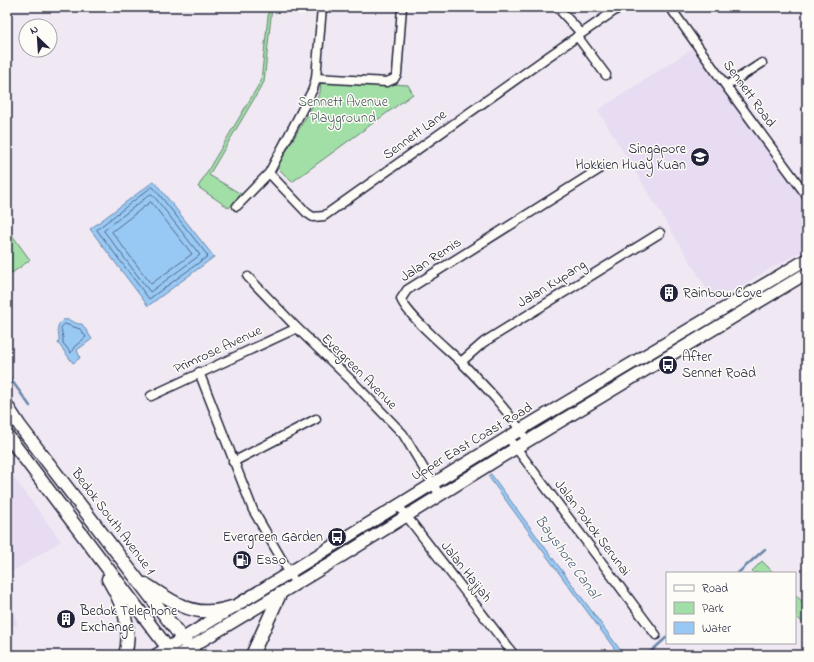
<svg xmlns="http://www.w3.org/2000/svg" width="814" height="662" viewBox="0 0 814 662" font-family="'Indie Flower',sans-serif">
<rect width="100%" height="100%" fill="#f0e9f3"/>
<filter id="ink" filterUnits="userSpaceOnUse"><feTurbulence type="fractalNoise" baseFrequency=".025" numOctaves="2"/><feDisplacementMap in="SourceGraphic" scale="8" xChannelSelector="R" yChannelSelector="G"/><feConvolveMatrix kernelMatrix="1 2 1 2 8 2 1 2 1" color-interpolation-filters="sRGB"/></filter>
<g filter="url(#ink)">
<path fill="#e7dcf1" d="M695 47 807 204V248L714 301 598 110Z
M7 468 61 541 7 575Z
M7 595 18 625 7 628Z"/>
<path fill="#a1dfa7" stroke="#628071" d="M269 7H272L264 82 209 175 241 194 229 208 198 187 261 81Z
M321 80 408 85 413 94 292 182 277 167 320 93Z
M7 228 30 260 12 273 7 266Z
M762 561 774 573H754L752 571Z
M795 594 807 607V623L805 625 795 615Z"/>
<path fill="#98c9f4" stroke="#6986aa" d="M154 181 214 257 148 306 90 229Z
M63 320C71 318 75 325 82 324L92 339 77 350 80 358 73 363 58 343C62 333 52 329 63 320Z
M491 474 624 655H619L488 476Z"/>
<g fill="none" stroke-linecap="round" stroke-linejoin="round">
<path stroke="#516585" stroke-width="1" d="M152 187 154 188 208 256 149 299 97 230Z
M151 194 153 195 200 255 150 292 104 231Z
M151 202 192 254 151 284 112 232Z
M65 324 80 329 86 337 74 347 71 353 63 343V338L61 328Z"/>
<path stroke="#6986aa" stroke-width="2.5" d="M7 374 30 406
M738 573 765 549
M647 655 667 637"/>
<g stroke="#22223b" stroke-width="11">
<path id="minor" d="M557 7 581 33
M670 7 726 86 807 196
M577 36 606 75
M316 78 387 82 394 79 397 74 402 7
M726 86 762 63
M269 173 307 213 313 217 324 216 549 56 620 7
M237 206 269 173 313 89 316 78 322 7
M248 277 297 328 355 384 403 434 439 494
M461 362 484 342 660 233
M199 372 253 510 296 584
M151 396 297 328
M508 437 656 635
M527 441C509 411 484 385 460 361 445 347 408 316 401 299L407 290 598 170
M233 462 316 419
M398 505 514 655"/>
</g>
<g stroke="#22223b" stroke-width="14">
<path id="secondary" d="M156 655 520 430 807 259
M178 655 329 564 516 448 807 273"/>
</g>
<g stroke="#22223b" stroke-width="15">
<path id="primary" d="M7 406 20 426 195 655
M7 435 173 655
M108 579C122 603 133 627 125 655
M145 584C165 596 187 614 211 611 219 611 227 608 236 606
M252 655 280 594"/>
</g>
<use href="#minor" stroke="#fdfcf7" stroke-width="8"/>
<use href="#secondary" stroke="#fdfcf7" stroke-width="11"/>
<use href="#primary" stroke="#fdfcf7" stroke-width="12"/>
</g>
</g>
<defs>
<g id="school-disc" transform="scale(1)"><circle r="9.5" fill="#22223b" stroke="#fdfcf7"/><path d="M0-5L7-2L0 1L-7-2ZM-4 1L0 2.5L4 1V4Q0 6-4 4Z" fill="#fff"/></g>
<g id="building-disc" transform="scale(1)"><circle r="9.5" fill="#22223b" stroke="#fdfcf7"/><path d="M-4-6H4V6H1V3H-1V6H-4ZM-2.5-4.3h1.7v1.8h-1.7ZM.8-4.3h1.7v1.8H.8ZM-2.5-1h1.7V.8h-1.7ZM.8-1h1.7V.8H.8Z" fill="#fff"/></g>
<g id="bus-disc" transform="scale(1)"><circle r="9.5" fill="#22223b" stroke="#fdfcf7"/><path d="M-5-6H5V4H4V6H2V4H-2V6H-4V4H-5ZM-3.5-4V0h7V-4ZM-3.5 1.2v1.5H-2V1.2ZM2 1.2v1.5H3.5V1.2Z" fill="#fff"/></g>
<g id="fuel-disc" transform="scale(1)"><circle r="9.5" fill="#22223b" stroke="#fdfcf7"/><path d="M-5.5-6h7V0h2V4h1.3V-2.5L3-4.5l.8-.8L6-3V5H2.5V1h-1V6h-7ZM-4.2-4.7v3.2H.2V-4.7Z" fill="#fff"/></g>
</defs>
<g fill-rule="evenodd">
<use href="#school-disc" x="700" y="157"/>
<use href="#building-disc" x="669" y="293"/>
<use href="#bus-disc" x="668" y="365"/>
<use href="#bus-disc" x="337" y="537"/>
<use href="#fuel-disc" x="242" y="560"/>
<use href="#building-disc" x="66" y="619"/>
</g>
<g text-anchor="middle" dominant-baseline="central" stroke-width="3" stroke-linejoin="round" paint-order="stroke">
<g font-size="14" fill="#22223b" stroke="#fdfcf7">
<text transform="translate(749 94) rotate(54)">Sennett Road</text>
<text transform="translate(415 135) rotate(-36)">Sennett Lane</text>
<text transform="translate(431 260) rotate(-33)">Jalan Remis</text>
<text transform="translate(552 284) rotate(-32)">Jalan Kupang</text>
<text transform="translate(218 350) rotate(-25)">Primrose Avenue</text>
<text transform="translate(359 372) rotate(45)">Evergreen Avenue</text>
<text transform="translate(472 442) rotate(-31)">Upper East Coast Road</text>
<text transform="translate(113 522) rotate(53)">Bedok South Avenue 1</text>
<text transform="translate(592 528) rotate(53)">Jalan Pokok Serunai</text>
<text transform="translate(466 572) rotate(52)">Jalan Hajijah</text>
</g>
<g font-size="14" fill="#485b5b" stroke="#fdfcf7">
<text x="343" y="102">Sennett Avenue<tspan x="343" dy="16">Playground</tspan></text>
</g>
<g font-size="14" fill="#22223b" stroke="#fdfcf7" text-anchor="start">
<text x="686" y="149" text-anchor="end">Singapore<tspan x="686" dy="16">Hokkien Huay Kuan</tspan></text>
<text x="683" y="293">Rainbow Cove</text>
<text x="682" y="357">After<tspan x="682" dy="16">Sennet Road</tspan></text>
<text x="323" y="537" text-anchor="end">Evergreen Garden</text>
<text x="256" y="560">Esso</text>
<text x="80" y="611">Bedok Telephone<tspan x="80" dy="16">Exchange</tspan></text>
</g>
<g font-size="15" font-style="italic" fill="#4b5c7c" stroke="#fdfcf7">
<text transform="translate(567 557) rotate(54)">Bayshore Canal</text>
</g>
</g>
<rect width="814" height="662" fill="none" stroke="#fdfcf7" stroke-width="24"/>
<rect x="12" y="12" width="790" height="638" fill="none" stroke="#22223b" stroke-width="1.5" filter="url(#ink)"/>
<rect x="666" y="572" width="130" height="72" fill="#fdfcf7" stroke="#a5a5ac"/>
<rect x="674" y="585" width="20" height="6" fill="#fdfcf7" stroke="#a5a5ac"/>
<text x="702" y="592" font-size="12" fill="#22223b">Road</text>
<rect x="674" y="602" width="20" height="12" fill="#a1dfa7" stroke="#a5a5ac"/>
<text x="702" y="612" font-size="12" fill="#22223b">Park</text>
<rect x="674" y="622" width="20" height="12" fill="#98c9f4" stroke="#a5a5ac"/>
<text x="702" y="632" font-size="12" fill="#22223b">Water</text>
<g transform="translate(38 38) rotate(335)"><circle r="19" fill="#fdfcf7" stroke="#a5a5ac"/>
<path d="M0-3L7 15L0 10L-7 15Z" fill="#22223b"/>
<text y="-6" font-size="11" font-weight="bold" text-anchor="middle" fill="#22223b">N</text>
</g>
</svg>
